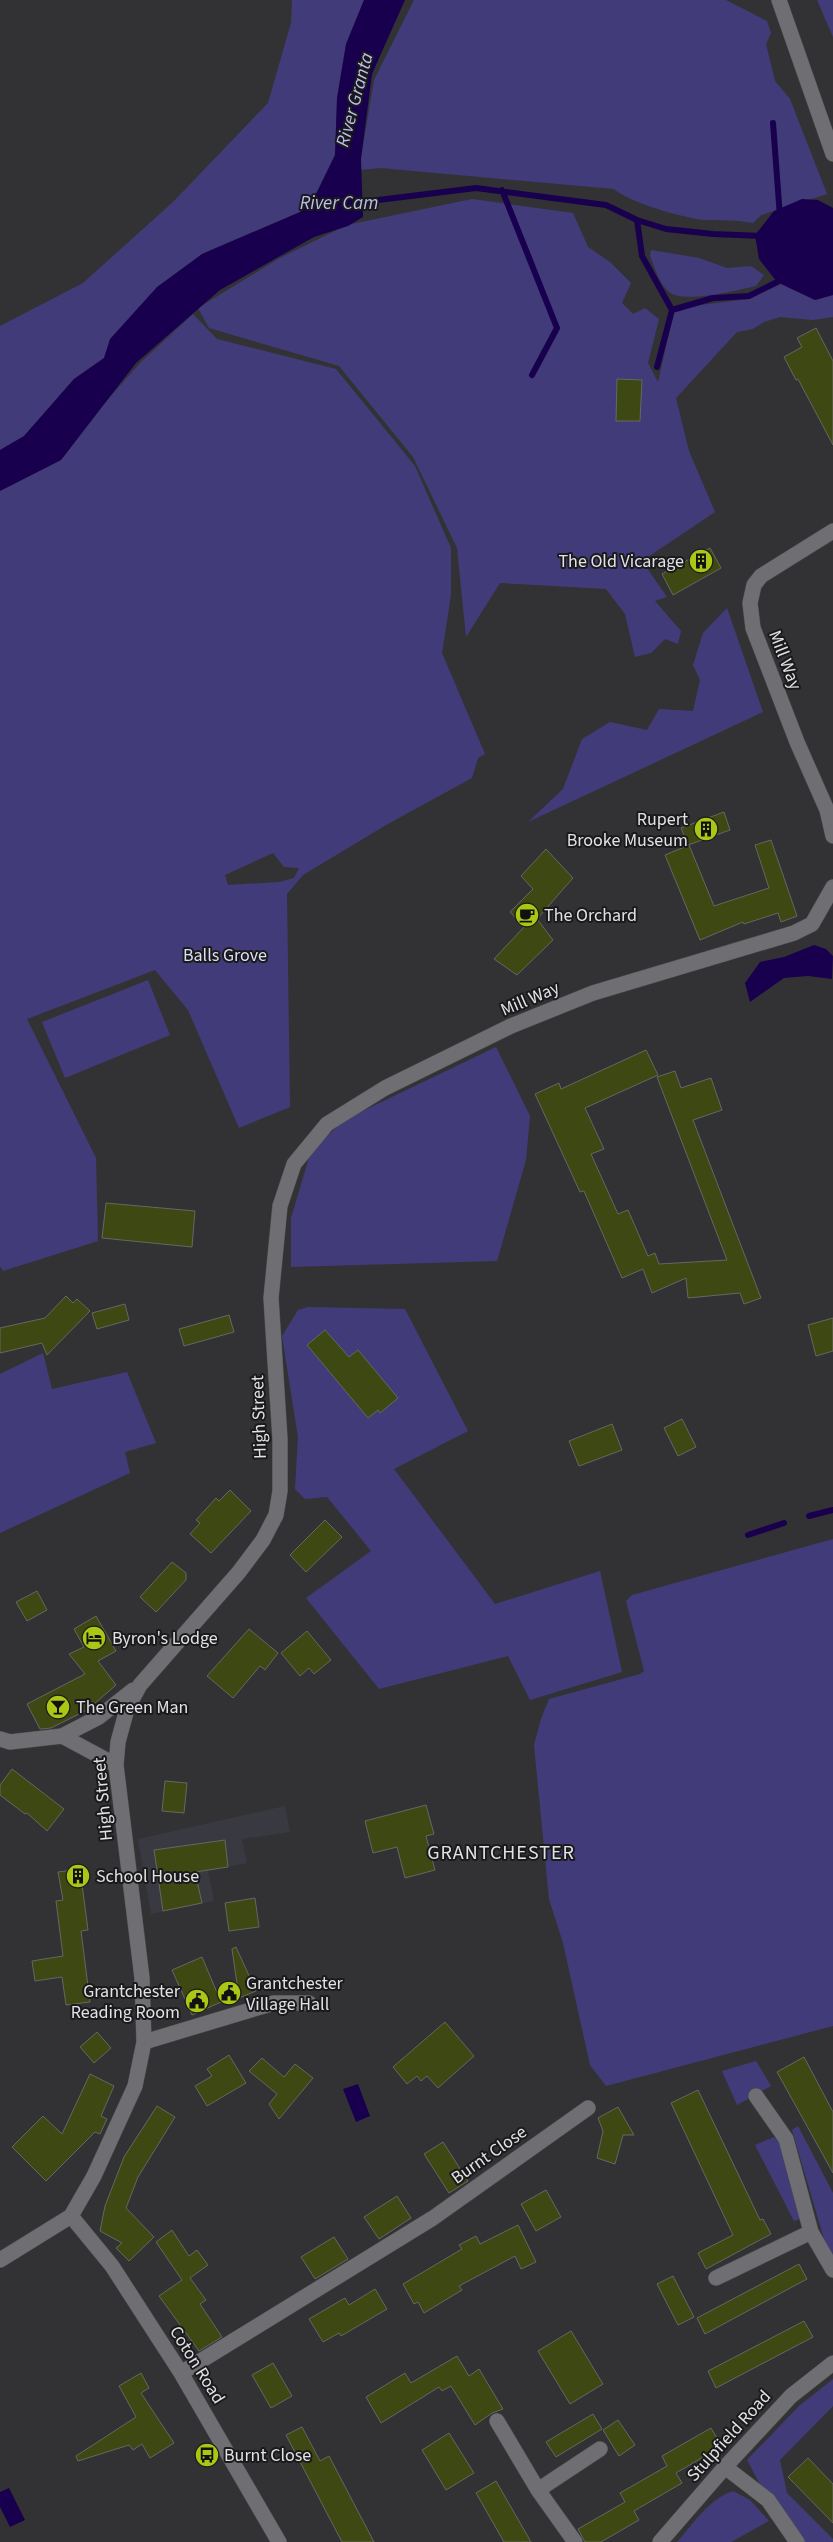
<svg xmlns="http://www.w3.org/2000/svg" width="833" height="2542" viewBox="0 0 833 2542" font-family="'Source Sans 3',sans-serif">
<rect width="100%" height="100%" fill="#323235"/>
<path fill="#393942" d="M285 1806 290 1832 242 1839 247 1863 208 1871 214 1901 151 1914 138 1839Z"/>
<path fill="#413c79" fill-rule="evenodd" d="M292 0H364L346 45 337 98 335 155 317 192 300 212 202 254 111 339 104 358 74 379 24 436 0 450V326L83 283 173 202 268 103 291 23Z
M414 0H726L767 21 771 33 766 44 775 81 790 99 827 194 761 215 753 223C736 220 722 220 706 220 686 219 628 202 614 189L381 168 359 170 374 80Z
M817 0H833V37Z
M472 199 573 213 588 247 610 262 631 283 622 303 633 314 645 308 659 319 648 363 658 382 674 312 700 305 749 299 781 284 815 300 833 295V317L813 320 780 317 764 322 753 329 737 332 676 398 689 451 715 512 642 561 667 597 655 601 681 631 678 644 665 639 651 653 635 657 625 614 606 589 500 583 466 637 457 548 413 457 339 366 209 328 198 308 278 259 347 225Z
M651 250 699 258 727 268 751 266 764 275 756 286C737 290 683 305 668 291 659 283 654 266 650 256Z
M193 314 217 339 336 369 415 466 451 548V595L442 653 485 754 478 758 472 778 386 825 303 875 287 894 290 1107 239 1128 188 1010 155 970 27 1019 96 1158 98 1241 3 1271 0 1266V491L61 460 102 406 140 363ZM273 853 284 867 299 868 294 878 279 882 228 885 225 875Z
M727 608 763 712 528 822 563 789 582 739 610 722 647 730 659 709 693 711 700 680 693 665 703 633Z
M148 980 170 1035 65 1078 42 1022Z
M496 1047 530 1116 526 1160 497 1261 291 1267V1218L311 1151 344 1120Z
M308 1307 405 1309 468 1431 394 1469 495 1604 600 1571 622 1672 530 1700 508 1656 379 1689 306 1598 371 1551 327 1497 305 1499 295 1489 298 1437 282 1336 298 1310Z
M43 1353 52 1389 127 1372 156 1443 125 1452 130 1473 0 1533V1374Z
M833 1539V2026L606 2086 590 2065 563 1943 549 1899 534 1745 541 1719 549 1699 640 1674 644 1671 626 1601 632 1595Z
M756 2061 771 2086 737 2105 722 2071Z
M798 2126 833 2193V2255L824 2239 792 2130Z
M774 2137 782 2144 802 2218 794 2221 755 2145Z
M833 2379V2406L780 2460 787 2493 833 2539V2542H804L763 2490 747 2460 799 2406Z
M733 2491 750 2500 769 2521 731 2542H677C694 2523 709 2499 733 2491Z"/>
<path fill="#18004e" d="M364 0H405L372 74 361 159 363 217 348 226 314 237 220 290 136 363 61 460 0 491V450L24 436 74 379 104 358 110 339 157 287 202 254 300 212 317 192 335 155 337 98 346 44Z
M802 199 818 200 833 208V295L815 300 777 282 759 259 755 235 774 211Z
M814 945 826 949 833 956 832 979 808 976 784 978 750 1002 745 983 760 962 784 957Z
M358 2084 370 2116 356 2122 343 2089Z
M9 2488 25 2520 10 2527 0 2507V2492Z"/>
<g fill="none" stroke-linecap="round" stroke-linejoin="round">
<path stroke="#18004e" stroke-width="6" d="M773 123 780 217
M502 190 557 328 532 375
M354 203 476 188 606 205 637 220 666 229 713 234 762 236
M637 220 642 256 672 310 657 367
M672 310 713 298 749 296 777 282
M809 1516 833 1510
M748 1535 784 1523"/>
</g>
<path fill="#3e4812" stroke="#666763" d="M816 328 833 361V445L798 379 796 380 784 357 802 347 797 338Z
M617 379 642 380 640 421H616Z
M710 548 721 568 673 595 662 574Z
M724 812 730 830 688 845 681 828Z
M771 840 797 916 781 922 778 913 744 924 743 922 700 940 665 855 689 845 714 906 769 888 755 845Z
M546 849 573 878 537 919 553 940 517 975 494 959 524 927 510 912 533 889 521 876Z
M646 1050 658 1075 585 1108 604 1149 591 1154 618 1214 628 1210 648 1256 655 1253 659 1264 727 1260 657 1077 675 1071 681 1088 711 1078 722 1110 693 1120 761 1298 744 1304 740 1293 688 1298 686 1278 652 1293 643 1269 622 1278 584 1191 580 1192 535 1094 559 1083 561 1089Z
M106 1203 195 1211 192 1247 102 1238Z
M66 1296 73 1303 77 1299 90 1311 47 1355 42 1343 0 1353V1328L45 1318Z
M125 1304 129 1320 97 1329 92 1313Z
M229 1315 234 1332 184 1346 179 1329Z
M833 1318V1351L816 1356 808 1325Z
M325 1330 349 1357 358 1350 398 1398 380 1413 378 1410 368 1418 307 1345Z
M682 1419 696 1447 678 1456 664 1428Z
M612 1424 622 1450 579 1466 569 1441Z
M230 1490 251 1511 211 1553 190 1534 200 1523 196 1520 216 1498 219 1501Z
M325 1520 342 1537 306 1572 290 1555Z
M172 1562 186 1573V1580L156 1612 140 1597Z
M37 1591 47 1610 27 1621 16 1602Z
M96 1616 116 1651 98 1661 116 1685 87 1710 51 1728 40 1729 27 1704 85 1674 69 1654 84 1647 74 1629Z
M249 1629 278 1653 265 1670 260 1666 233 1698 207 1676Z
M307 1631 331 1660 314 1674 309 1668 300 1676 281 1653Z
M12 1769 64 1809 47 1831 27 1813 25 1814 0 1795V1785Z
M165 1781 187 1783 184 1813 162 1811Z
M426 1805 434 1834 426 1836 435 1870 405 1878 397 1847 373 1853 365 1821Z
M225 1840 228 1867 195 1872 202 1903 163 1911 154 1850Z
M80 1869 88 1930 81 1931 90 2002 66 2005 62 1977 35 1981 32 1961 63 1956 56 1901 63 1900 58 1872Z
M255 1898 259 1927 229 1931 225 1903Z
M236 1947 256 1991 239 1998 232 1949Z
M202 1957 221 2002 192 2015 172 1970Z
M445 2022 474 2056 438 2088 427 2076 421 2081 417 2076 407 2084 393 2067Z
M97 2032 111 2048 94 2063 80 2047Z
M229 2055 246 2083 207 2106 195 2086 212 2076 207 2069Z
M804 2057 833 2112V2173L777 2072Z
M262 2058 284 2077 295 2064 313 2078 279 2119 269 2104 277 2094 249 2071Z
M90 2074 114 2086 101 2116 107 2119 100 2134 95 2132 46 2181 12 2147 43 2116 62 2134Z
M698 2090 760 2220 763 2219 771 2234 706 2269 698 2253 733 2235 671 2103Z
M157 2106 175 2117 138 2177 126 2208 154 2237 129 2261 116 2248 122 2243 100 2231 105 2206 124 2157Z
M618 2107 634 2135H623L615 2164 597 2158 603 2131 598 2118Z
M443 2142 468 2181 449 2193 424 2154Z
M546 2190 561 2217 536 2231 521 2204Z
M397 2196 411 2218 379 2239 364 2217Z
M518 2225 536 2262 521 2269 515 2256 459 2286 462 2290 424 2313 418 2302 414 2304 403 2284 462 2249 459 2245 476 2236 480 2244Z
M172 2230 189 2256 197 2250 208 2265 190 2278 206 2300 200 2304 222 2337 199 2351 159 2296 182 2280 156 2242Z
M334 2237 348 2259 315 2279 301 2257Z
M799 2264 807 2279 705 2334 697 2318Z
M673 2276 694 2317 678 2325 657 2284Z
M375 2289 387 2309 341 2336 339 2333 323 2342 309 2319 345 2298 349 2305Z
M804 2321 813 2337 716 2388 708 2371Z
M571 2331 603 2384 570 2404 538 2351Z
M457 2356 469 2376 479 2369 503 2409 492 2413 475 2425 451 2386 442 2391 439 2387 381 2423 366 2397 405 2373 411 2383Z
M273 2363 292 2396 271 2408 252 2375Z
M141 2373 149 2388 141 2393 174 2443 150 2458 142 2444 133 2450 129 2445 78 2461 76 2456 136 2417 119 2386Z
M593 2414 602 2429 556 2457 546 2442Z
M618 2420 635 2445 619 2456 603 2430Z
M302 2427 320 2461 329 2456 374 2542H342L286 2435Z
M711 2428 722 2446 676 2473 682 2483 634 2511 639 2520 601 2542H585L578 2529 625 2502 620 2493 667 2466 662 2456Z
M449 2433 474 2473 446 2490 422 2450Z
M808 2458 833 2484V2523L788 2477Z
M496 2481 531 2542H504L476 2493Z"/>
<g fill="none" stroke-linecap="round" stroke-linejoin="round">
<g stroke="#4e4e51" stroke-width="16">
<path id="minor" d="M779 0 833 154
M833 531 761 576 754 585 750 603 753 628 797 742 827 810 833 836
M62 1736 116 1765
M0 1739 10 1742 62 1736 99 1717 133 1690
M144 2042 274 2003H309
M756 2096 786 2139 811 2232 833 2270
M71 2216 112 2266 181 2373 279 2542
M0 2260 71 2216 94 2176 135 2086 144 2042 142 1978 116 1765 118 1742 127 1709 140 1685 239 1572 263 1540 276 1515 280 1491V1439L271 1298 280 1206 294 1164 327 1124 385 1088 511 1026 593 993 794 933 812 924 833 887
M716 2278 811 2232
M181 2373 433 2218 588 2108
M497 2421 538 2490 575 2542
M725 2467 768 2500 797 2542
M538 2490 600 2449
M660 2542 725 2467 791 2396 833 2363"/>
</g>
<use href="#minor" stroke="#6f6f73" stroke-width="15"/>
</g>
<defs>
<g id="building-disc" transform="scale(1.25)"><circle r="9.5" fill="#abc615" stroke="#1a1a1c"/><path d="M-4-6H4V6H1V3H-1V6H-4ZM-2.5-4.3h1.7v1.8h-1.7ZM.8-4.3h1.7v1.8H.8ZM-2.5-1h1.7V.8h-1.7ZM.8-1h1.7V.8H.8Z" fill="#111"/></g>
<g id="cafe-disc" transform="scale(1.25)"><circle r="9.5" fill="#abc615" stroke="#1a1a1c"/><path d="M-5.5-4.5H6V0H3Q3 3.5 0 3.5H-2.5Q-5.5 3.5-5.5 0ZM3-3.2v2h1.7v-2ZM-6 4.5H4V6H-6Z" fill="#111"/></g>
<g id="hotel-disc" transform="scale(1.25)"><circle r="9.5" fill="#abc615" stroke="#1a1a1c"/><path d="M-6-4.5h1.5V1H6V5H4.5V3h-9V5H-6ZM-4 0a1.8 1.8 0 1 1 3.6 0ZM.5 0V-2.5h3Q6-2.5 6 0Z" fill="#111"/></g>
<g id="bar-disc" transform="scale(1.25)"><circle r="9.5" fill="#abc615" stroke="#1a1a1c"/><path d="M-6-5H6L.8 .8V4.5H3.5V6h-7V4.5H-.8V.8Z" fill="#111"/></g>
<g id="civic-disc" transform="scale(1.25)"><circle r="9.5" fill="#abc615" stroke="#1a1a1c"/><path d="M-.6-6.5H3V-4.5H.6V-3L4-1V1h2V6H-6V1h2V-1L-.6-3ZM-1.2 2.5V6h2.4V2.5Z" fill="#111"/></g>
<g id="bus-disc" transform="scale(1.25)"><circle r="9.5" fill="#abc615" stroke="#1a1a1c"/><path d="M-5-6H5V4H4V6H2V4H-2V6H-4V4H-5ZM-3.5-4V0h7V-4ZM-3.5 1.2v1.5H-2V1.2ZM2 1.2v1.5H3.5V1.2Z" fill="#111"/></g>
</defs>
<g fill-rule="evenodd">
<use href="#building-disc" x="701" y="561"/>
<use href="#building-disc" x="706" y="829"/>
<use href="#cafe-disc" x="527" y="915"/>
<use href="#hotel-disc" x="94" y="1638"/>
<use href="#bar-disc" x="58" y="1707"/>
<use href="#building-disc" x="78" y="1876"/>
<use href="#civic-disc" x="229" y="1993"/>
<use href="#civic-disc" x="197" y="2001"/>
<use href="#bus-disc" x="207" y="2455"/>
</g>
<g text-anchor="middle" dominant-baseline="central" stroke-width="4" stroke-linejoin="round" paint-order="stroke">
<g font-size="18" fill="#e2e2e4" stroke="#1a1a1c" text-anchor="start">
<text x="684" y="561" text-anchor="end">The Old Vicarage</text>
<text x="688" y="819" text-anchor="end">Rupert<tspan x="688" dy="21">Brooke Museum</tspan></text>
<text x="544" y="915">The Orchard</text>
<text x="112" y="1638">Byron's Lodge</text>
<text x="76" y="1707">The Green Man</text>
<text x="96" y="1876">School House</text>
<text x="246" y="1983">Grantchester<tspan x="246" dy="21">Village Hall</tspan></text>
<text x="180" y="1991" text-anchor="end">Grantchester<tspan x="180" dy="21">Reading Room</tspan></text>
<text x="224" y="2455">Burnt Close</text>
</g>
<g font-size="18" fill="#e2e2e4" stroke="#1a1a1c">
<text transform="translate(785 660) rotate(69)">Mill Way</text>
<text transform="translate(530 999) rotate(-23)">Mill Way</text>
<text transform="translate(259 1417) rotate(-92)">High Street</text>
<text transform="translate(103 1799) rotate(-95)">High Street</text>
<text transform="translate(489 2155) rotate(-35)">Burnt Close</text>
<text transform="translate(197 2365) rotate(58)">Coton Road</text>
<text transform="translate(729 2436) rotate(-48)">Stulpfield Road</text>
</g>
<g font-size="18" fill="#dedef6" stroke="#1a1a1c">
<text x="225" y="955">Balls Grove</text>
</g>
<g font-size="19" font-style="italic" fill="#bebfec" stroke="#1a1a1c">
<text transform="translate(355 100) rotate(-75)">River Granta</text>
<text x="339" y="203">River Cam</text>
</g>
<g font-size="20" letter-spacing="1" fill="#e2e2e4" stroke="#1a1a1c">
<text x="501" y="1853">GRANTCHESTER</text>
</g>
</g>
</svg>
